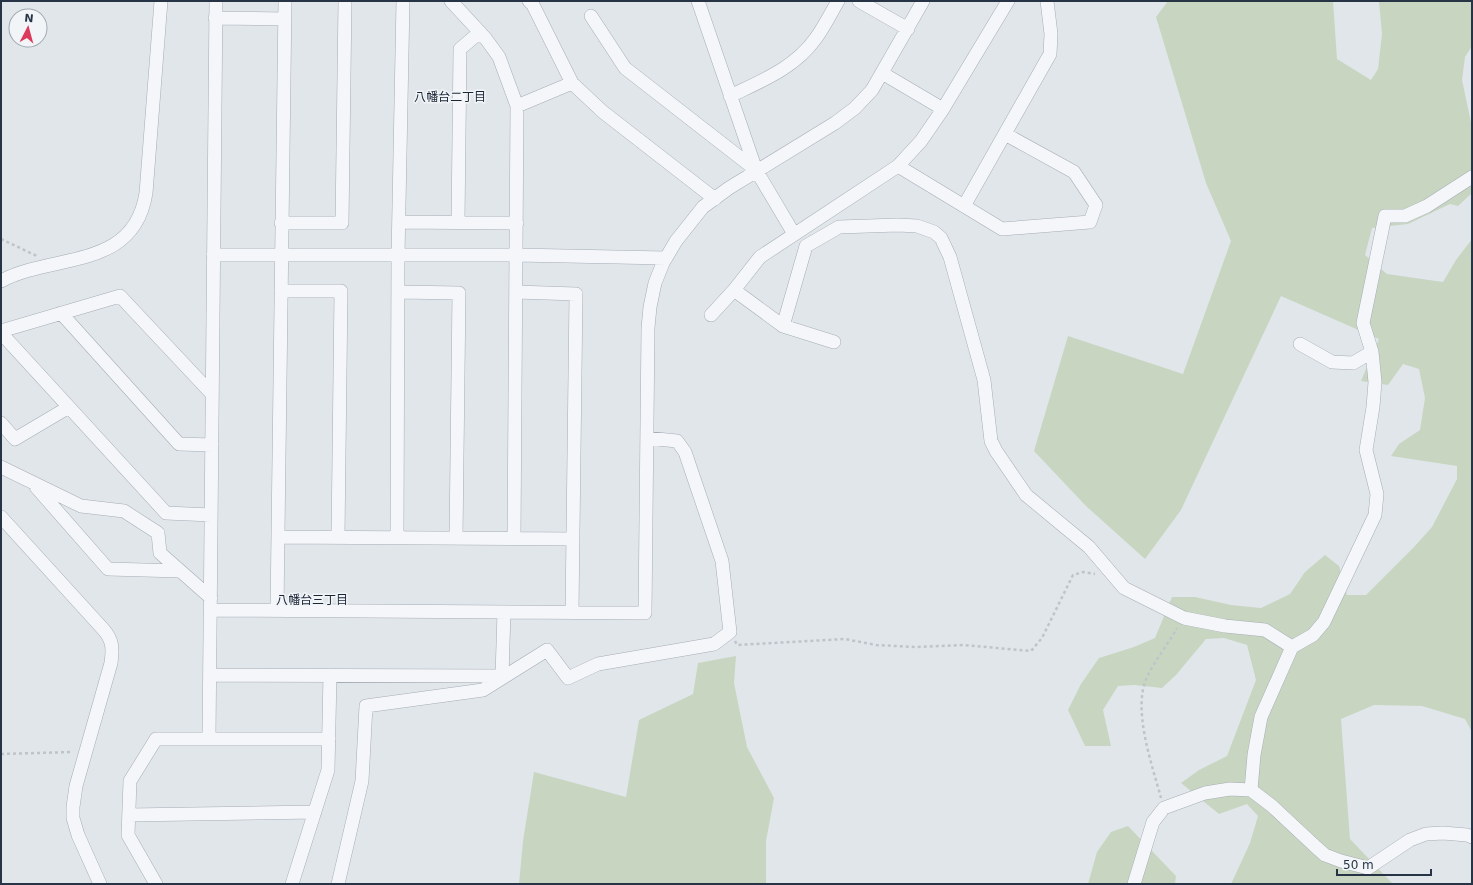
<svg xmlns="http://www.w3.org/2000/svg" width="1473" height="885" viewBox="0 0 1473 885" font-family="'DejaVu Sans','Noto Sans JP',sans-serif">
<rect width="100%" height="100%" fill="#e1e6eb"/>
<path fill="#c8d6c1" d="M1168 1H1333L1337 59 1371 80 1378 69 1382 34 1379 1H1472V46L1465 57 1462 80 1472 127V193L1458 206 1450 204 1408 224 1372 228 1365 255 1387 274 1443 282 1456 260 1472 239V732L1465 719 1422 706 1374 705 1341 719 1350 839 1393 884H1231L1250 843 1258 816 1247 804 1219 814 1181 783 1199 770 1227 756 1256 680 1247 645 1224 638 1206 639 1176 675 1162 688 1134 685 1118 686 1103 710 1111 746H1085L1068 710 1081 684 1099 658 1134 647 1155 638 1172 597H1195L1231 605 1261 608 1290 594 1305 572 1325 555 1339 566 1347 595H1366L1414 547 1432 527 1457 479V466L1391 456 1399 444 1420 430 1425 398 1419 369 1403 364 1388 385 1361 381 1379 339 1281 296 1181 510 1145 559 1086 506 1034 451 1068 336 1183 374 1231 241 1206 183 1156 17Z
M736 656 734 683 747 747 774 798 766 841V884H519L523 841 534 772 626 797 639 720 693 694 698 663Z
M1128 826 1176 876 1175 884H1088L1097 852 1111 832Z"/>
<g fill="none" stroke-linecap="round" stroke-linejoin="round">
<g stroke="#a5adb6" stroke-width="14">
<path id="minor" d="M451 1 486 39 499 57 517 106 514 538
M529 1 533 5 572 83 603 112 715 199
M698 1 756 170 794 234
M859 1 908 29
M591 16 625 68 756 170
M215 18 284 19
M882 73 943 109
M730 96C761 81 795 68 816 38 824 27 831 13 838 1
M517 106 572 83
M898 166 1002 229 1090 222 1096 205 1074 172 1005 134
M964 206 1050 54 1051 34 1047 1
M399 222 517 223
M458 222 460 49 480 32
M281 223H342L345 1
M213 255H516L666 258
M1 281C53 253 134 271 146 193L161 1
M734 290 783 326 834 342
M281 291H341L338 537
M399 292 459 293 456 538
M516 292 576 294 572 612
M61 313 179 444 212 445
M711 315 734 290 760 257 898 166 921 141 943 109 1008 1
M783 326 806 246 839 227 898 225 917 226 934 232 941 238 950 257 984 380 991 441 996 451 1026 495 1089 547 1124 588 1184 618 1225 626 1265 630 1292 647
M1 331 120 296 212 394
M1 333 166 513 211 515
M1300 344 1332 362 1353 363 1372 352
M1 423 15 439 69 407
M1 467 81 506 124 511 158 533 160 553 211 598
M36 487 108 569 180 571
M1 517 103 629C113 640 113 649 111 663L76 786 73 807V818L78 835 100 884
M278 537 573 539
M397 538 398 256 403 1
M210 610 645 613 648 328 650 307 655 283 663 263 676 241 703 207 729 188 835 123 855 108 872 90 923 1
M277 610 285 1
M210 675 502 676
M502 676 504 612
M209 739 216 1
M1251 790 1272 806 1317 848 1325 855 1341 861 1368 868 1410 840 1426 834 1443 833 1467 835 1472 837
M129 815 315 812
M156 884 128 835 130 781 156 739H329
M292 884 328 770 330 675
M338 884 362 781 366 706 483 690 547 650 568 678 598 664 714 644 730 632 722 561 685 452 677 441 647 438
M1134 884 1153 822 1164 808 1205 793 1230 789 1251 790 1254 755 1261 717 1292 647 1313 635 1324 622 1375 515 1377 494 1366 450 1373 407 1375 382 1372 352 1363 323 1385 216H1405L1427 206 1472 177"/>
</g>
<path stroke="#bfc4ca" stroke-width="2.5" stroke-dasharray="3 3" stroke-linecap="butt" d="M1 239 37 256
M735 641 737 645 845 639 876 645 915 647 963 645 1031 651 1042 638 1073 575 1083 572 1095 574
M1 754 73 752
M1161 798C1152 764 1131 707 1148 675 1156 659 1168 644 1177 628"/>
<use href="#minor" stroke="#f5f6f9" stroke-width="13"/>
</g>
<g text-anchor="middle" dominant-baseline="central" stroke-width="3" stroke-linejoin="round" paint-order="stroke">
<g font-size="12" fill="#1a2536" stroke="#f1f5f8">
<text x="450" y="97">八幡台二丁目</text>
<text x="312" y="600">八幡台三丁目</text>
</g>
</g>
<rect width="1473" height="885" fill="none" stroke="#273445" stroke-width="4"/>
<g transform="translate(28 28) rotate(6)"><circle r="19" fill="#f1f5f8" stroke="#a0a8b0"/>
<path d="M0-3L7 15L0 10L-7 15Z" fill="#dc3a5d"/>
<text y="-6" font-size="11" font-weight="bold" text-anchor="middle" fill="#273445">N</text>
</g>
<path d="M1337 869v6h94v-6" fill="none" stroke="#273445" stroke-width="2"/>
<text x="1343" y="869" font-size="12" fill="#273445" stroke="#f1f5f8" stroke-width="3" paint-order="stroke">50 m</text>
</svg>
